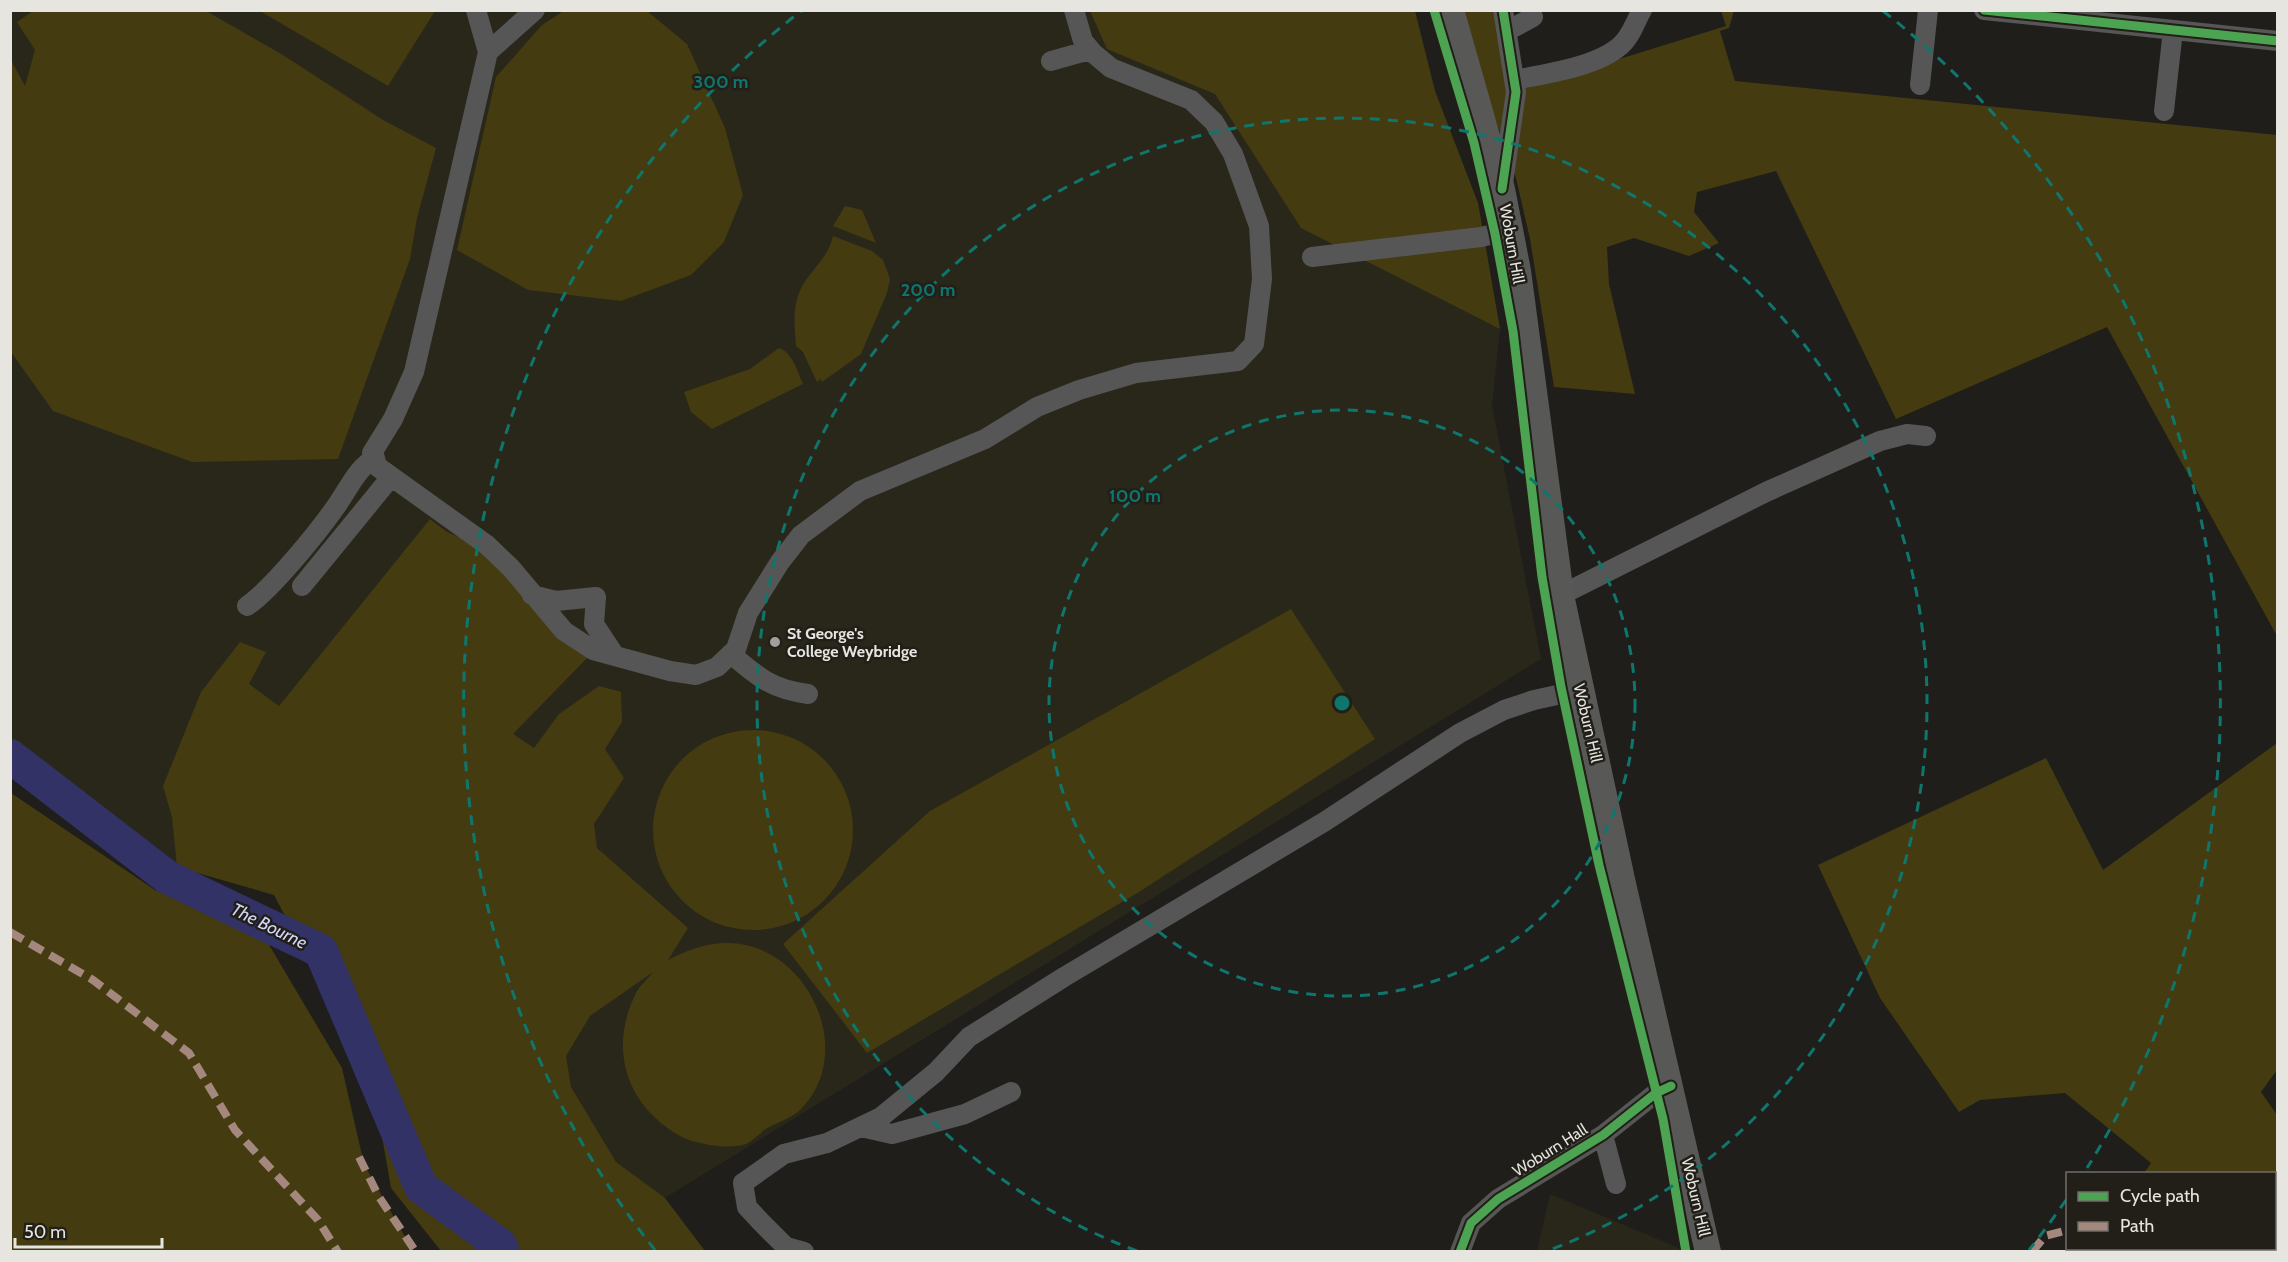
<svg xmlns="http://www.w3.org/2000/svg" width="2288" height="1262" viewBox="0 0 2288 1262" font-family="Cabin,sans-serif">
<rect width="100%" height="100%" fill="#1f1e1a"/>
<path fill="#29271a" d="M11 11H1415L1435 91 1478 203 1500 329 1492 405 1541 659 665 1198 597 1251 372 1079 274 895 177 867 37 758 11 742Z
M2277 1192V1251L2089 1252 2098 1248H2274L2275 1193Z
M1550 1194 1679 1248 1680 1251H1537Z"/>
<path fill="#443b10" d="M565 10 647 11 687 44 725 128 743 195 724 242 691 275 621 301 528 290 457 250 496 77 542 25Z
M33 11H206L283 55 383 120 436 148 417 218 410 259 338 459 192 462 53 411 11 352V60L25 86 35 50 17 22Z
M260 11 435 10V11L388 86Z
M1090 11H1415L1435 91 1478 203 1500 329 1301 228 1215 94 1107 49Z
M1457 11H1497L1519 90 1726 26 1721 11H1734L1729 28 1720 31 1735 81 2277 135V636L2107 327 1896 419 1776 171 1697 192 1694 212 1719 243 1689 256 1634 238 1607 247 1609 284 1635 394 1554 387 1530 239 1516 178Z
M845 206 862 210 876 243 833 226Z
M833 236 872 251 883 260 890 279 887 293 861 354 822 382 821 379 817 382 803 352 796 346C795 328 792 311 799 293 807 272 828 260 833 236Z
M779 348C793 353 797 371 803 384L712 429 691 412 684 392 750 369Z
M430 519 447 532 469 541 592 653 513 734 534 748 559 714 599 686 621 692 622 722 605 749 624 778 594 824 597 848 688 928 668 960C686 951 703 944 723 943 805 939 860 1051 800 1110 790 1119 775 1123 764 1130 759 1135 752 1141 746 1144 731 1150 693 1144 680 1136 626 1105 608 1049 636 993 640 985 648 979 653 972L590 1016 566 1056 571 1087 616 1162 665 1198 705 1251H441L391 1188 372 1079 274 895 177 867 172 817 163 786 201 692 240 642 266 652 249 684 279 706Z
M1291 609 1375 739 1139 892 867 1053 783 944 930 811Z
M653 830a100 100 0 1 1 200 0a100 100 0 1 1-200 0Z
M2277 743V1070L2261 1092 2277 1115V1192L2275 1193 2274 1174 2144 1173 2151 1163 2065 1093 1980 1100 1959 1112 1880 998 1818 865 2046 758 2103 870Z
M11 793 155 890 265 938 342 1068 364 1164 413 1251H11Z"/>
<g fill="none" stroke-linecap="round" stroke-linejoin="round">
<path stroke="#333266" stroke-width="34" d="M10 756 167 877 321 951 421 1187 500 1245 503 1252"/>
<path stroke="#565656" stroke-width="20" d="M476 10 488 52
M535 10 488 52 414 372 393 419 372 453 378 467 487 545 511 568 564 631 593 650 670 671 696 675 717 667 736 649 748 613 780 562 801 535 860 491 985 439 1037 407 1079 390 1136 373 1238 361 1254 344 1262 279 1259 226 1233 154 1214 122 1191 100 1111 68 1093 53 1083 41 1074 10
M1503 10 1516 92 1503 183
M1984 10 2278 41
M1507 31 1533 17
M1051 61 1090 50
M1514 80C1545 74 1596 67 1620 46 1631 37 1635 22 1642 10
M1920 85 1928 10
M2164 111 2173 30
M1312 257 1481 237 1510 230
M302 586 391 477
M532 595 556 601 596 597 594 624 615 656
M1561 595 1766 492 1880 441 1907 434 1926 436
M247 606C272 589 319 531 337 505 349 488 357 468 375 458
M731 654C758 677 771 689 808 694
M861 1127 892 1134 965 1114 1011 1092
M1603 1135 1616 1184
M804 1252 786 1247 760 1221 747 1207 743 1183 784 1154 827 1143 881 1117 936 1072 969 1037 1064 977 1324 822 1460 733 1504 710 1534 700 1580 690
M1460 1252 1471 1223 1498 1199 1603 1135 1656 1093 1671 1086"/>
<path stroke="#585856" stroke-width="26" d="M1451 10 1502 189 1518 271 1561 595 1623 884 1708 1252"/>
<path stroke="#a5887d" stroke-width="8" stroke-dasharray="15 8" stroke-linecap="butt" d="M10 932 93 980 189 1053 235 1130 318 1220 338 1252
M359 1157 379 1197 416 1252
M2084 1248 2087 1252
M2032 1252 2045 1236 2068 1230"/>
<g stroke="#211f18" stroke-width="13">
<path id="cycleway" d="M1434 10 1474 143 1495 234 1513 331 1542 577 1561 687 1599 865 1663 1119 1686 1252
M1984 10 2278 41
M1502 189 1516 92 1503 10
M1460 1252 1471 1223 1498 1199 1603 1135 1656 1093 1671 1086"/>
</g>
<use href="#cycleway" stroke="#4ca352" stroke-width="9"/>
</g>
<g fill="none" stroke="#0f766e" stroke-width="3" stroke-dasharray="10 8">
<circle cx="1342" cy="703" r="293"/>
<path d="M1137 1251A585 585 0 1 1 1547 1251"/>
<path d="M2066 1200A878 878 0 0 1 2029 1250M655 1250A878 878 0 0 1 801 11M1883 11A878 878 0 0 1 2087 1168"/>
</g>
<circle fill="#a09f9b" stroke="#211f18" stroke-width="2" cx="775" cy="642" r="6"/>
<g text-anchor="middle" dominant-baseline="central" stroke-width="5" stroke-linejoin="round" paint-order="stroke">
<g font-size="16" fill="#e6e5e0" stroke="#211f18">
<text transform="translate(1512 244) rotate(80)">Woburn Hill</text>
<text transform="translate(1588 723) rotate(77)">Woburn Hill</text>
<text transform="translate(1550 1150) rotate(-32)">Woburn Hall</text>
<text transform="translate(1696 1197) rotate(77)">Woburn Hill</text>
</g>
<g font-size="16" font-weight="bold" fill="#e6e5e0" stroke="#211f18" text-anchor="start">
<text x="787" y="633">St George's<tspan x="787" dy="18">College Weybridge</tspan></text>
</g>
<g font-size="18" font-style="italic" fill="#d3d6fb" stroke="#211f18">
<text transform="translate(269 926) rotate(26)">The Bourne</text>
</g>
</g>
<circle cx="1342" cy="703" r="9" fill="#0f766e" stroke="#211f18" stroke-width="3"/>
<g font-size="18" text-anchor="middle" font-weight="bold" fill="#0f766e" stroke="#211f18" stroke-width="5" stroke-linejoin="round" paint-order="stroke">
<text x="721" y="88">300 m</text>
<text x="928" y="296">200 m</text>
<text x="1135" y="502">100 m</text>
</g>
<rect width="2288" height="1262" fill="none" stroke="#e6e5e0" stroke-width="24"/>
<rect x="2066" y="1172" width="210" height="78" fill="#211f18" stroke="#706e68" stroke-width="1.5"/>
<rect x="2078" y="1192" width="30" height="9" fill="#4ca352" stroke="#706e68" stroke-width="1.5"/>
<text x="2120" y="1202" font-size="18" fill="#e6e5e0">Cycle path</text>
<rect x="2078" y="1222" width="30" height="9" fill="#a5887d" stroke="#706e68" stroke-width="1.5"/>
<text x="2120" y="1232" font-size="18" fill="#e6e5e0">Path</text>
<path d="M15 1238v9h147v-9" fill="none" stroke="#e6e5e0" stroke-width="3"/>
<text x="24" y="1238" font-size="18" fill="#e6e5e0" stroke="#211f18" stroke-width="4.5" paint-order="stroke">50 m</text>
</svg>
